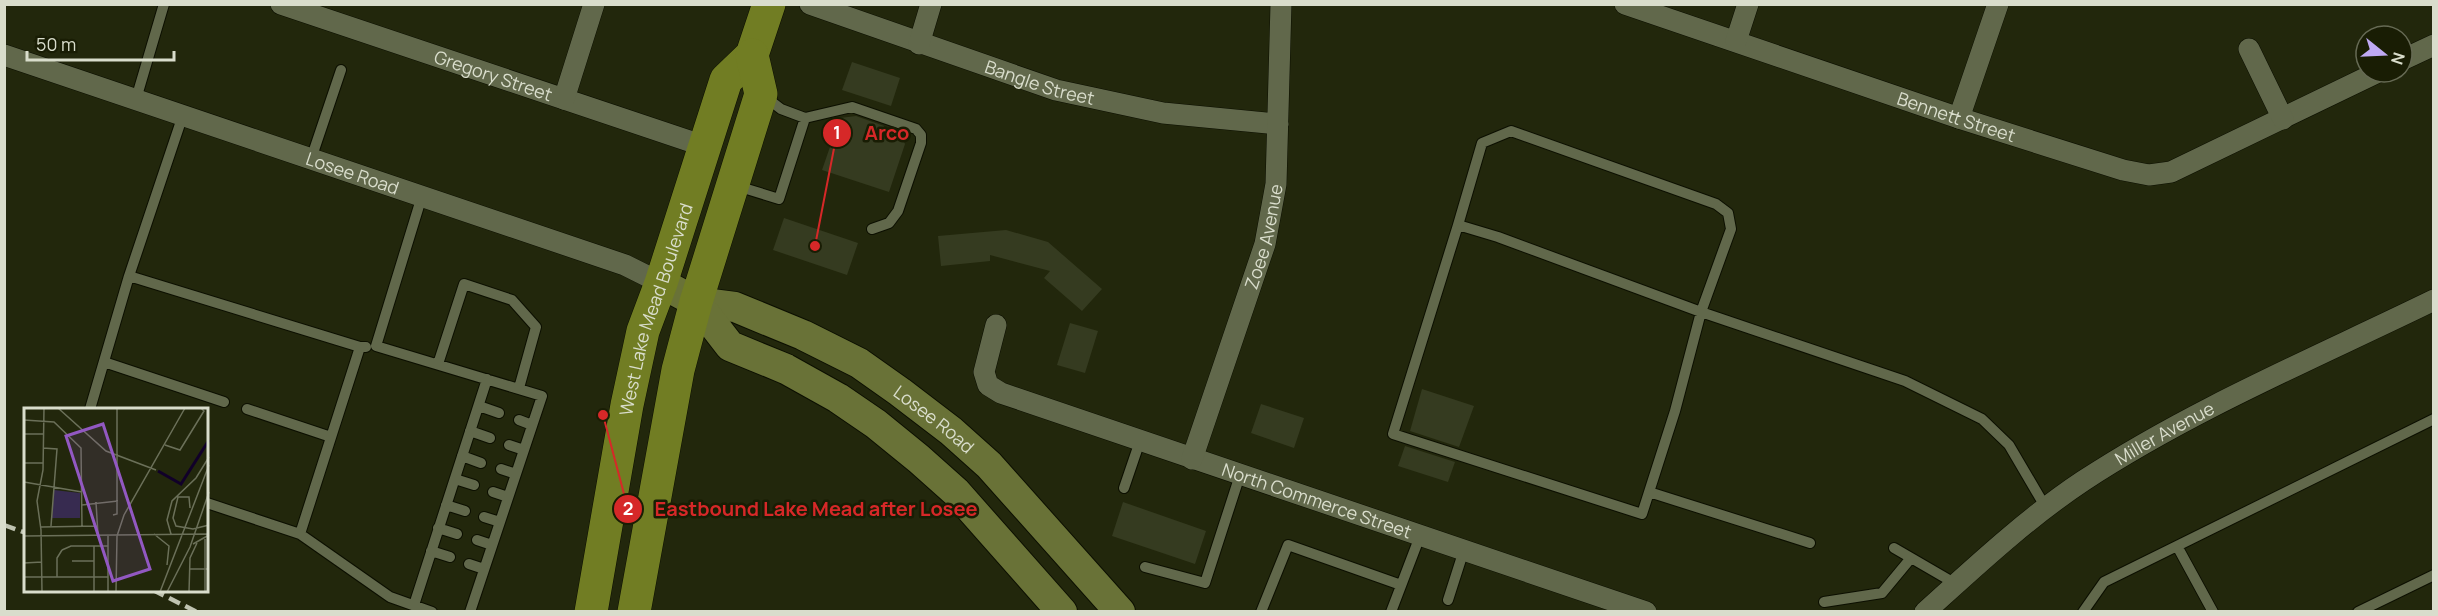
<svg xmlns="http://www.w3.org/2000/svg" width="2438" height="616" viewBox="0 0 2438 616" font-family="Manrope,sans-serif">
<rect width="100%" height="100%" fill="#22270c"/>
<path fill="#353b20" d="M852 62 900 78 891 106 842 90Z
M856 116 884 126 883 129 901 136 905 144 889 192 822 170 840 118Z
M784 218 858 243 847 275 773 250Z
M1006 230 1048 242 1102 289 1082 311 1044 278 1050 271 990 255V261L941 266 938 236Z
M1070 323 1098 331 1085 373 1057 365Z
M1422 389 1474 406 1459 447 1410 431Z
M1261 404 1304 418 1294 448 1251 433Z
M1405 446 1455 462 1448 482 1398 466Z
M1123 502 1206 531 1195 564 1112 536Z"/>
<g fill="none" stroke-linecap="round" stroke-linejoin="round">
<g stroke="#0c0f00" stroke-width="12">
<path id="lane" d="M136 99 164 4
M805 118 852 107 916 129 921 135V143L898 211 889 223 872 229
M311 159 341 70
M737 186 779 199 805 118 781 109 764 96
M422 196 376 346 542 396 470 612
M1458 225 1482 143 1511 131 1716 204 1728 213 1731 229 1701 312 1675 411 1642 514 1393 434 1458 225 1498 237 1701 312 1905 381 1982 419 2009 445 2046 508
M129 276 360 347H366
M360 347 300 534 390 597 432 612
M104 362 224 402
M438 364 464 284 512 300 536 327 519 388
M479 406 499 413
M90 409 129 276 183 115
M247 409 331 437
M519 420 532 425
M470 431 490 438
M509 445 524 450
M462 456 481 463
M501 469 516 474
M455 479 474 485
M1124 488 1140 441
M493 492 508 497
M1649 492 1810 543
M207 503 300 534
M446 505 465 511
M484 517 500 522
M438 528 457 534
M477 540 492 545
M2177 546 2213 612
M1894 548 1956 584
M431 551 450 557
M469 564 484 569
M1145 567 1205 583 1240 475
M1448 600 1464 550
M1824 602 1882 593 1911 558
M414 605 487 379
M1261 612 1288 545 1401 585
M1391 612 1420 536
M2083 612 2104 582 2434 419
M2358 612 2434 575"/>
</g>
<g stroke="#0c0f00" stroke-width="22">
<g id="street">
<path id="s1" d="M281 4 704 146"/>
<path id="s2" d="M810 4 1056 90 1163 113 1278 124"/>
<path id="s3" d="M1625 4 1959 118 2123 170 2149 175 2171 172 2378 72"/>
<path d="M1736 41 1748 4"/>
<path d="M919 44 931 4"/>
<path d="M2249 49 2283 119"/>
<path id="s4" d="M4 55 625 265 661 283"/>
<path d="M2402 60 2434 45"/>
<path d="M564 99 594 4"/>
<path d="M1959 118 1998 4"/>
<path id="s5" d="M996 325 984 372 988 385 1001 393 1646 612"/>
<path id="s6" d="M1192 459 1265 244 1276 184 1281 4"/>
<path id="s7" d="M1925 612C1976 566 2026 519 2083 481 2193 409 2315 358 2434 300"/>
</g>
</g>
<g stroke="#0c0f00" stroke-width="32">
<g id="secondary">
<path id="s8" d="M661 283 696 302 735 307 803 335 859 363 900 392 951 431 989 465 1120 612"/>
<path d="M696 302 730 346 786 369 838 398 876 424 919 459 956 492 1062 612"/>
</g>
</g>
<g stroke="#0c0f00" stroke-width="34">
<g id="primary">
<path id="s9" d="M591 612 627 405 643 331 661 283 726 80 752 55 769 4"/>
<path d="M634 612 678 370 696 302 761 94 752 55"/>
</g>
</g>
<use href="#lane" stroke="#61684b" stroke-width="10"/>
<use href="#street" stroke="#61684b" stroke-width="21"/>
<use href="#secondary" stroke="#697237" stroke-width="30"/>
<use href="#primary" stroke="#717d23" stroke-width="33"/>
<path stroke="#bfc3b1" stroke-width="4.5" stroke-dasharray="12 6" stroke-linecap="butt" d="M4 525 26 533
M153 590 197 612"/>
</g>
<g text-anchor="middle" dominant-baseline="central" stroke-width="5" stroke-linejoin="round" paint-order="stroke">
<g font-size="18" fill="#d9ddcc" stroke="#191d04">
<text stroke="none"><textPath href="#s1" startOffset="224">Gregory Street</textPath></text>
<text stroke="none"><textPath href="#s2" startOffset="243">Bangle Street</textPath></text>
<text stroke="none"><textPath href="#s3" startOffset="350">Bennett Street</textPath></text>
<text stroke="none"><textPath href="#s4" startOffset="368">Losee Road</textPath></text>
<text stroke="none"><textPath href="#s6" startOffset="234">Zoee Avenue</textPath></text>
<text stroke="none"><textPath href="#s9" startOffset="310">West Lake Mead Boulevard</textPath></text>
<text stroke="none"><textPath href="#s8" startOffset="309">Losee Road</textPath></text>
<text stroke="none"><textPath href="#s7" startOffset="300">Miller Avenue</textPath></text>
<text stroke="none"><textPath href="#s5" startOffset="411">North Commerce Street</textPath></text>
</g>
</g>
<g transform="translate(24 408)">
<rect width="184" height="184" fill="#22270c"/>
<path d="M30 82 56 85V110H28Z" fill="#372b50"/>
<path fill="none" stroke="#110029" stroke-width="3" d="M134 63 157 76 185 32"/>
<path fill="none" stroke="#6b7059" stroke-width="1.5" d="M34 0 82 43 132 62M0 12 30 14 57 40 58 118M0 26H19M141 37 156 42 180 3 177 0M19 40 33 41 27 118M0 55H19M0 74 58 84M72 94 74 127M58 97 94 93M166 100 165 89H154L149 110 152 118 169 121 185 117M89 107 93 106V0M17 119 74 118M130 126 145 138 143 157M147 126 143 112 148 93 172 70 185 49M0 128 184 126M93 128 100 107 161 0M169 136 185 127M70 138V184M38 142 47 138H84M48 153H70M0 155 18 154M166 161H185M0 169H84M33 169V150L38 142M18 184 17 122 13 93 19 62 20 0M84 184V128M92 184 93 128M136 184 185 57M143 184 166 139 185 84M165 184 166 150 173 135M181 184V131"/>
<path fill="#9258c2" fill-opacity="0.15" stroke="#9258c2" stroke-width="3" d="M79 16 126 161 89 173 42 28Z"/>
<rect width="184" height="184" fill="none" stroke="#d9ddcc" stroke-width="3"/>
</g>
<path fill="none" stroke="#d62828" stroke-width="2" d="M815 246L837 133M603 415L628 509"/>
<g fill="#d62828" stroke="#191d04" stroke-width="2">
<circle cx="815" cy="246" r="6"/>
<circle cx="603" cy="415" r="6"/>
<circle cx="837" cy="133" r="15"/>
<circle cx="628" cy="509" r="15"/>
</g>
<g font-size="18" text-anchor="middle" font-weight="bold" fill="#fff">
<text x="837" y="139">1</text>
<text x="628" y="515">2</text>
</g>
<g font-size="20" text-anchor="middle" font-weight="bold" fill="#d62828" stroke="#191d04" stroke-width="5" stroke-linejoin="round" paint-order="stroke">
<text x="887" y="140">Arco</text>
<text x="816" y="516">Eastbound Lake Mead after Losee</text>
</g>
<rect width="2438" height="616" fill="none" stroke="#d9ddcc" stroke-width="12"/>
<g transform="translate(2384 54) rotate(108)"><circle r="28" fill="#191d04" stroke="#666a54" stroke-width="1.5"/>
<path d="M0-4.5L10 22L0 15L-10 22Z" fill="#bfa9f4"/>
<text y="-9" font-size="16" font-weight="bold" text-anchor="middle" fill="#d9ddcc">N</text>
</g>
<path d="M27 51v9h147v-9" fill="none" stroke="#d9ddcc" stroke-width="3"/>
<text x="36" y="51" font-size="18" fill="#d9ddcc" stroke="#191d04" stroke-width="4.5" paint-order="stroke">50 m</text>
</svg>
